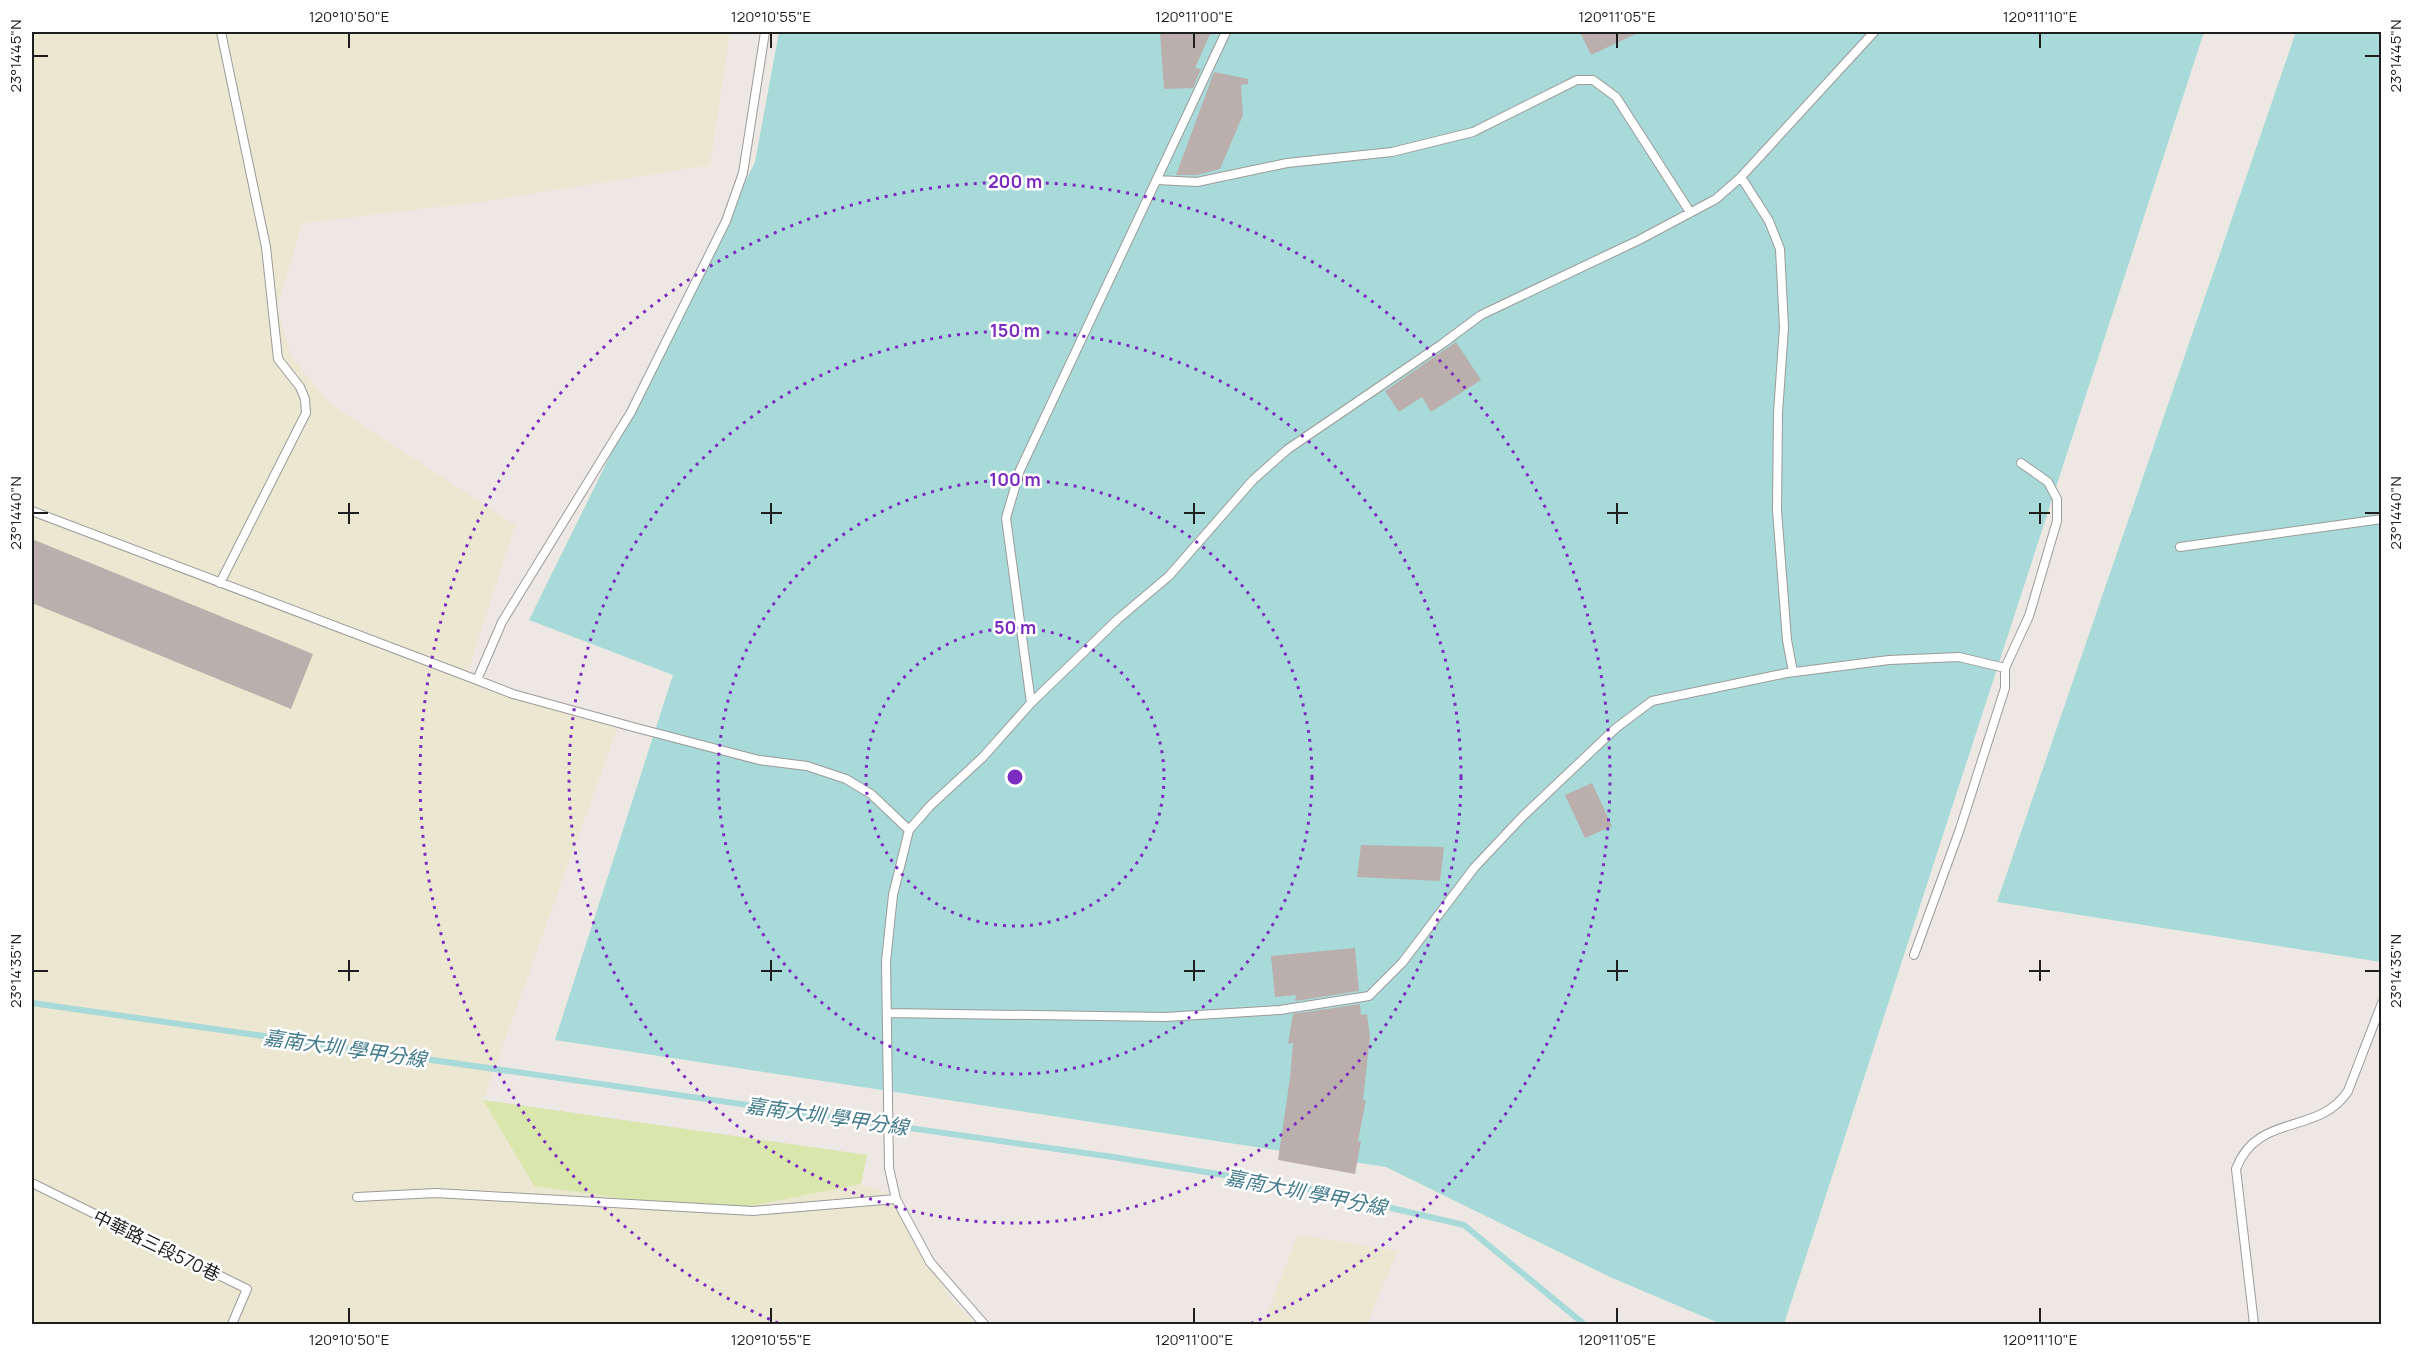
<svg xmlns="http://www.w3.org/2000/svg" width="2413" height="1356" viewBox="0 0 2413 1356" font-family="Manrope,'Noto Sans TC',sans-serif">
<rect width="100%" height="100%" fill="#eee8e4"/>
<path fill="#ece7d0" d="M32 32H730L710 165 480 202 302 223 277 307 292 358 330 404 515 525 466 678 617 729 483 1100 533 1186 719 1212 861 1184 887 1193 951 1299 975 1324H32Z
M1298 1235 1397 1251 1367 1324H1263Z"/>
<path fill="#d9e6ac" d="M483 1100 867 1155 861 1184 719 1212 534 1186Z"/>
<path fill="#a7dad8" d="M779 32H2204L1784 1324H1721L1610 1277 1386 1167 555 1040 673 675 529 620 755 162Z
M2296 32H2381V962L1997 902Z"/>
<g fill="none" stroke-linecap="round" stroke-linejoin="round">
<path stroke="#a7dad8" stroke-width="6" d="M32 1003 1113 1157 1310 1189 1464 1225 1584 1324"/>
</g>
<path fill="#bbafae" d="M1160 32H1211L1195 68 1201 69 1193 88 1164 89Z
M1580 32H1640L1591 55Z
M1214 72 1248 79V84L1241 85 1243 115 1220 169 1197 175H1176Z
M1456 342 1481 380 1431 412 1422 397 1399 412 1385 391Z
M32 539 313 654 291 709 32 603Z
M1592 783 1612 826 1585 838 1565 795Z
M1361 845 1444 847 1440 881 1357 877Z
M1355 948 1359 991 1295 1001 1296 995 1275 997 1271 956Z
M1360 1004 1361 1015 1367 1014 1370 1037 1363 1100H1366L1358 1141H1361L1355 1174 1278 1160 1290 1078 1293 1043 1288 1044 1293 1014Z"/>
<g fill="none" stroke-linecap="round" stroke-linejoin="round">
<g stroke="#9b9b9b" stroke-width="10">
<path id="service" d="M1741 177 1769 221 1780 249 1784 327 1778 413 1777 510 1787 640 1793 672
M1157 180 1197 182 1287 163 1392 152 1473 132 1577 80H1593L1616 97 1690 212
M32 511 477 680 502 622 631 412 726 221 743 173 765 32
M2180 547 2382 519
M220 583 306 413 305 399 300 387 278 359 266 247 221 32
M477 680 513 694 633 727 759 760 807 766 846 779 871 794 909 830
M1031 703 1006 518 1020 470 1226 32
M1914 955 1960 829 2005 688V668L2029 616 2057 521V499L2048 482 2021 463
M887 1013 1165 1017 1280 1010 1369 996 1402 963 1474 868 1522 817 1616 728 1652 701 1787 673 1889 660 1959 657 2005 668
M32 1183 247 1289 232 1324
M357 1197 436 1193 753 1211 896 1199
M984 1324 930 1262 896 1199 889 1168 886 961 893 895 909 830 930 806 983 757 1031 703 1118 619 1169 576 1253 480 1288 449 1442 344 1481 315 1639 240 1716 199 1741 177 1874 32
M2254 1324 2236 1169C2257 1112 2319 1136 2348 1091L2382 1003"/>
</g>
<use href="#service" stroke="#fff" stroke-width="8"/>
</g>
<path fill="none" stroke="#1e1e1e" stroke-width="2" d="M349 33V48M771 33V48M1194 33V48M1617 33V48M2040 33V48M33 56H48M2365 56H2380M349 503V524M771 503V524M1194 503V524M1617 503V524M2040 503V524M33 513H48M338 513H359M761 513H782M1184 513H1205M1607 513H1628M2029 513H2050M2365 513H2380M349 960V981M771 960V981M1194 960V981M1617 960V981M2040 960V981M33 971H48M338 971H359M761 971H782M1184 971H1205M1607 971H1628M2029 971H2050M2365 971H2380M349 1308V1323M771 1308V1323M1194 1308V1323M1617 1308V1323M2040 1308V1323"/>
<g fill="none" stroke="#7b2cbf" stroke-width="3" stroke-dasharray="3 6">
<circle cx="1015" cy="777" r="149"/>
<circle cx="1015" cy="777" r="297"/>
<circle cx="1015" cy="777" r="446"/>
<path d="M778 1323A595 595 0 1 1 1252 1323"/>
</g>
<g text-anchor="middle" dominant-baseline="central" stroke-width="5" stroke-linejoin="round" paint-order="stroke">
<g font-size="18" fill="#1e1e1e" stroke="#fff">
<text transform="translate(157 1245) rotate(26)">中華路三段570巷</text>
</g>
<g font-size="20" font-style="italic" fill="#437b8b" stroke="#fff">
<text transform="translate(345 1048) rotate(8)">嘉南大圳 學甲分線</text>
<text transform="translate(827 1116) rotate(8)">嘉南大圳 學甲分線</text>
<text transform="translate(1306 1192) rotate(11)">嘉南大圳 學甲分線</text>
</g>
</g>
<circle cx="1015" cy="777" r="9" fill="#7b2cbf" stroke="#fff" stroke-width="3"/>
<g font-size="18" text-anchor="middle" font-weight="bold" fill="#7b2cbf" stroke="#fff" stroke-width="5" stroke-linejoin="round" paint-order="stroke">
<text x="1015" y="188">200 m</text>
<text x="1015" y="337">150 m</text>
<text x="1015" y="486">100 m</text>
<text x="1015" y="634">50 m</text>
</g>
<rect width="2413" height="1356" fill="none" stroke="#ffffff" stroke-width="66"/>
<rect x="33" y="33" width="2347" height="1290" fill="none" stroke="#1e1e1e" stroke-width="2"/>
<g font-size="15" text-anchor="middle" fill="#1e1e1e">
<text x="349" y="22">120°10'50"E</text>
<text x="771" y="22">120°10'55"E</text>
<text x="1194" y="22">120°11'00"E</text>
<text x="1617" y="22">120°11'05"E</text>
<text x="2040" y="22">120°11'10"E</text>
<text transform="translate(16 56) rotate(-90)" y="5">23°14'45"N</text>
<text transform="translate(2396 56) rotate(-90)" y="5">23°14'45"N</text>
<text transform="translate(16 513) rotate(-90)" y="5">23°14'40"N</text>
<text transform="translate(2396 513) rotate(-90)" y="5">23°14'40"N</text>
<text transform="translate(16 971) rotate(-90)" y="5">23°14'35"N</text>
<text transform="translate(2396 971) rotate(-90)" y="5">23°14'35"N</text>
<text x="349" y="1345">120°10'50"E</text>
<text x="771" y="1345">120°10'55"E</text>
<text x="1194" y="1345">120°11'00"E</text>
<text x="1617" y="1345">120°11'05"E</text>
<text x="2040" y="1345">120°11'10"E</text>
</g>
</svg>
